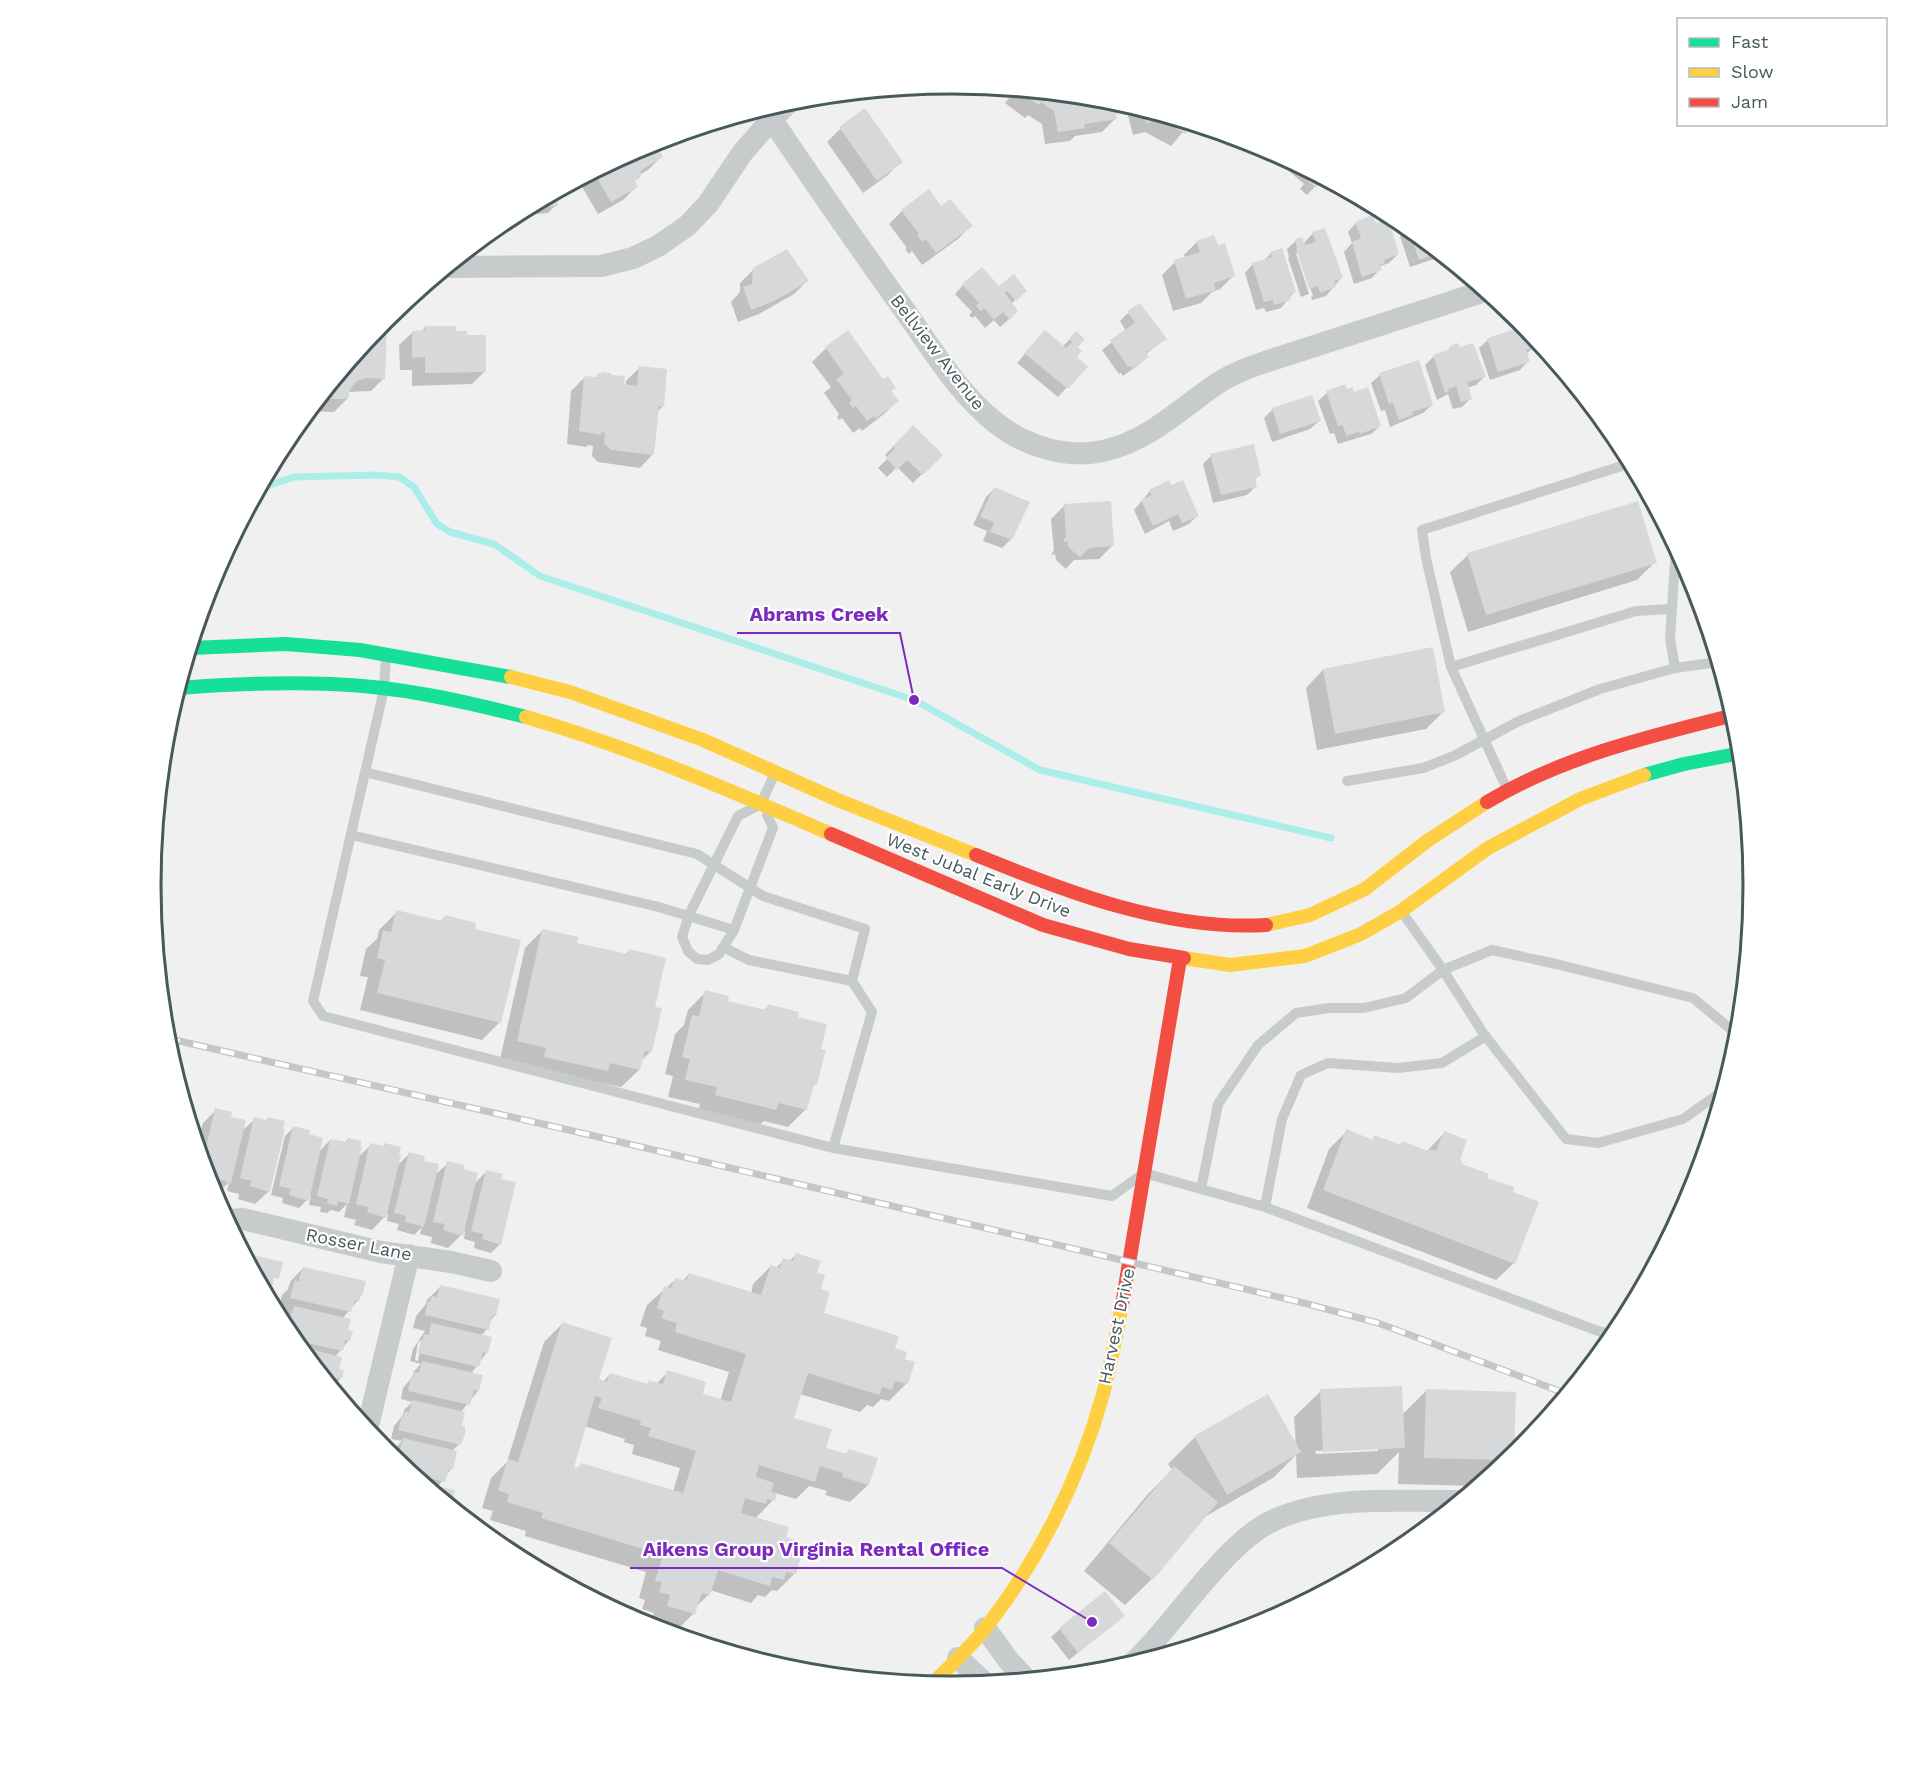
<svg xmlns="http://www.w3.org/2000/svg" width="1905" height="1771" viewBox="0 0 1905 1771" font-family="'Work Sans',sans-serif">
<rect width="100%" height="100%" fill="#f1f0f0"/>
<path fill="#0003" fill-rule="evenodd" d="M1015 90 1062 95 1115 119 1102 132 1075 136 1070 141 1045 144 1042 124 1028 115 1025 118 1005 103Z
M1125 104 1190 124 1171 146 1145 132 1133 135Z
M865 110 901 161 888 175 863 193 827 142 840 129Z
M653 143 661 157 648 170 639 175 634 181 636 187 623 200 598 214 581 185 593 173Z
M1272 152 1322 179 1307 195 1300 189 1304 184 1270 155Z
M555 193 556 205 548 213 518 216V213Z
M941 208 971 226 958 239 922 265 912 251 909 254 905 249 907 248 889 224 902 211Z
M1356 223 1375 225 1398 254 1389 263 1381 266 1380 269 1372 278 1354 284 1344 252 1352 243 1348 232Z
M1408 228 1443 256 1410 267 1400 236Z
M1313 233 1342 277 1326 296 1312 300 1311 297 1313 296 1299 253H1296L1309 294 1301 297 1288 258 1289 257 1287 249 1296 241 1303 244Z
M1197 242 1233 276 1220 289 1212 292 1201 303 1173 311 1162 275 1175 262 1185 258 1184 255Z
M1271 253 1294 292 1281 308 1266 312 1264 308 1256 310 1245 273 1253 264 1263 262Z
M754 269 807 281 794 294 759 314 738 322 731 302 740 292V283Z
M963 285 999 288 1025 291 1011 304 1016 311 1008 320 1000 327 994 320 985 328 975 316 972 318 969 315 972 312 955 294Z
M1128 313 1165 339 1145 355 1147 357 1138 365 1123 376 1121 373 1119 374 1102 350 1126 331 1120 321Z
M425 327 455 333 485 371 472 384 412 386V370H400L399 345 413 332H421Z
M1526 327 1532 335 1536 345 1526 354 1528 361 1520 370 1490 380 1479 348 1488 340Z
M377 329 384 378 371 391 347 392V399L334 412 310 411Z
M847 332 897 401 884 414 862 431 860 428 853 433 842 418 839 420 837 417 839 414 824 393 831 387 812 362 826 348Z
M1076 333 1075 357 1085 367 1058 397 1017 363 1037 340 1062 347Z
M1538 342 1549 355 1543 357Z
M1451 347 1484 377 1476 385 1467 388 1471 398 1462 407 1453 409 1448 394 1437 400 1425 365 1434 356 1446 353Z
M639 368 663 406 657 412 653 454 640 468 598 462 592 456 593 446 588 445 586 447 567 444 571 391 584 378 595 379 598 376 626 385V381Z
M1380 375 1432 405 1423 413 1390 427 1385 410 1381 411 1371 383Z
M1327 393 1380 426 1371 434 1338 444 1334 433 1330 434 1318 401Z
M1273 409 1319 421 1310 429 1272 442 1264 418Z
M913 427 941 455 913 483 897 467 887 477 878 468 888 458 885 455Z
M1211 456 1259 475 1254 480 1256 486 1247 495 1213 503 1203 464Z
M995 488 1011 539 1002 548 983 541 987 531 973 525 986 497Z
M1150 491 1197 516 1189 524 1173 531 1169 521 1145 534 1134 510Z
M1065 505 1113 545 1099 559 1074 560 1066 569 1056 560 1055 554 1051 555 1054 550 1051 519Z
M1468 555 1655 562 1637 580 1468 632 1450 572Z
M1323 670 1443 712 1426 729 1317 750 1306 688Z
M397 912 440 922 445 917 473 930 500 1022 482 1040 360 1010 368 977 360 976 366 949 377 939 379 930Z
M543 930 576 944 625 955 629 951 653 1008 651 1051 641 1061 639 1070 621 1087 596 1082 589 1088 528 1074 529 1066 500 1059 525 948Z
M706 992 726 1002 763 1011 768 1006 796 1018 819 1050 816 1083 811 1088 806 1109 788 1127 764 1121 757 1127 698 1112 700 1104 668 1097 673 1076 665 1074 675 1034 684 1025 688 1010Z
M216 1110 229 1118 242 1131 255 1119 266 1121 268 1118 269 1191 255 1204 238 1199 239 1194 227 1191 229 1182 216 1195 212 1192 197 1144 203 1123Z
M294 1127 307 1135 319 1152 330 1140 344 1143 348 1139 358 1157 371 1145 397 1166 409 1154 423 1162 435 1175 448 1163 461 1171 474 1184 486 1172 500 1244 491 1253 474 1248 475 1242 464 1239 465 1231 448 1248 431 1243 432 1237 420 1234 422 1227 414 1235 397 1230 399 1224 387 1221 388 1213 372 1230 354 1225 356 1220 344 1217 347 1204 339 1212 331 1210 327 1213 320 1212 321 1207 309 1205 311 1196 299 1208 282 1203 283 1198 271 1195 285 1136Z
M1347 1131 1371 1141 1375 1137 1399 1146 1402 1143 1427 1151 1444 1133 1460 1165 1485 1178 1514 1263 1496 1280 1307 1208 1329 1149Z
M796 1255 815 1274 822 1314 893 1349 903 1360 906 1384 889 1401 881 1399 873 1407 867 1405 860 1412 800 1394 792 1419 825 1449 845 1455 849 1451 868 1485 850 1502 825 1495 827 1491 809 1486 796 1499 775 1493 773 1500 755 1519 784 1538 792 1552 794 1574 777 1591 772 1590 765 1597 758 1595 751 1603 710 1590 709 1594 695 1608 693 1614 676 1631 650 1624 654 1613 642 1609 645 1600 639 1598 646 1572 525 1536 526 1531 490 1520 493 1511 482 1508 491 1478 507 1462 544 1342 562 1324 597 1380 603 1382 610 1374 646 1385 649 1382 656 1384 668 1372 701 1395 720 1401 729 1372 658 1350 661 1341 645 1336 647 1328 640 1326 647 1305 675 1280 682 1282 689 1274 751 1294 753 1284 771 1266 776 1268 784 1260 789 1261ZM584 1426 625 1439 624 1442 634 1445 632 1454 680 1468 673 1492 582 1464 577 1469 572 1468Z
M303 1268 358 1300 343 1318 349 1340 335 1357 340 1379 333 1388 286 1331 282 1324 288 1314 278 1311 282 1295 288 1289 290 1282Z
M440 1287 495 1315 489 1322 487 1329 481 1336 487 1352 471 1374 478 1391 460 1413 459 1444 452 1451 451 1469 437 1488 450 1505 393 1458 395 1448 402 1441 391 1439 394 1426 403 1415 404 1410 412 1402 401 1399 403 1388 413 1376 414 1371 421 1364 410 1361 413 1349 425 1331 413 1328 416 1316 426 1304 427 1300ZM422 1339 418 1361 415 1360 418 1343Z
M1427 1390 1515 1393 1513 1458 1478 1486 1398 1484 1399 1452 1377 1474 1297 1478 1296 1455 1273 1478 1201 1519 1152 1579 1125 1605 1084 1571 1148 1494 1172 1470 1168 1464 1194 1438 1267 1396 1296 1446 1294 1417 1321 1391 1402 1415ZM1378 1448V1451L1316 1454 1315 1451Z
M1123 1616 1069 1660 1051 1637 1060 1629Z"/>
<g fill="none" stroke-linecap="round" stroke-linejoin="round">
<path stroke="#aaede9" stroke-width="7" d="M261 488 294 477 376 475 399 477 414 487 437 524 450 532 494 544 540 576 914 700 1040 770 1331 838"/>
</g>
<path fill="#d7d8d9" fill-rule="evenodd" d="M1018 91 1109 99 1114 101 1117 119 1084 124 1085 128 1058 132 1054 111 1041 102 1039 105Z
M865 108 903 162 877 181 839 127Z
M1141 109 1143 110 1192 125 1185 134 1163 121 1159 122 1158 120 1146 123Z
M655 142 663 157 641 170V177L635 181 638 187 611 202 594 173 646 145Z
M1313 174 1323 179 1316 188 1307 180Z
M929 189 941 206 950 199 973 226 936 253 926 239 922 242 917 235 919 234 901 210Z
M557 193 558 206 529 208Z
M1373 215 1376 223 1388 218 1399 254 1384 260 1385 263 1380 265 1382 270 1362 277 1352 242 1361 238 1355 222Z
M1408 227 1439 253 1419 260Z
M1325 228 1343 278 1334 281 1336 287 1320 293 1318 286 1309 289 1296 248H1297L1295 239 1302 237 1305 245 1316 242 1312 232Z
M1214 235 1218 245 1225 243 1235 276 1214 283 1216 290 1186 299 1174 260 1200 252 1196 241Z
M1282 248 1296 292 1289 295 1291 300 1274 305 1273 300 1264 302 1252 263 1272 257 1270 252Z
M787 249 809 281 774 301 751 310 743 287 752 284 753 268Z
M982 267 999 286 1014 274 1027 291 1016 301 1007 291 1005 293 1018 311 1010 319 1003 312 994 320 984 308 981 311 976 306 979 303 962 284Z
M1140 303 1167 339 1146 353 1149 357 1132 368 1130 366 1128 367 1110 340 1135 323 1127 311Z
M425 326H456V331H467V335H486V372L425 373V357L412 358V331L425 330Z
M1525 326 1535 338 1538 346 1526 350 1530 362 1498 372 1487 338Z
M378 328H387L385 379 366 378 357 381 350 389 348 399H320Z
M848 330 883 379 888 376 896 388 891 391 899 401 875 419 874 416 867 421 856 406 853 408 849 403 852 400 836 379 844 374 825 347Z
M1045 330 1066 348 1072 342 1069 339 1076 331 1085 339 1078 347 1082 351 1077 357 1088 367 1068 389 1024 353Z
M1458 343 1460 347 1473 343 1486 377 1467 382 1472 399 1461 402 1456 386 1448 389 1449 391 1445 393 1433 355 1451 349 1450 346Z
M1419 360 1433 405 1412 412 1413 415 1399 420 1393 403 1389 404 1379 373Z
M639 366 667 369 664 407 659 406 654 455 611 450 604 443 605 433 601 432V435L579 431 584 376 597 377V374H601V372L611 373V375L625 376 624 384 637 386Z
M1345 384 1347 389 1352 387 1354 392 1368 387 1381 426 1360 434 1359 432 1346 436 1343 425 1338 426 1326 391Z
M1312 395 1321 421 1280 434 1272 408Z
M913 425 943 455 923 475 907 460 897 470 886 458 895 448 893 446Z
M1254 444 1261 476 1255 477 1257 487 1221 495 1210 454Z
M1169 480 1171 485 1183 480 1199 516 1182 523 1178 514 1153 526 1141 500 1152 495 1149 490Z
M994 487 1030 502 1012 540 990 532 994 522 980 517Z
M1111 501 1114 546 1089 548 1080 557 1068 547V542H1064V538H1066L1064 504Z
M1638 501 1657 563 1486 615 1467 553Z
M1433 647 1445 712 1335 734 1323 669Z
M396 910 442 921 445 915 476 923 475 929 521 940 501 1023 377 993 385 960 377 958 383 930 391 932Z
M542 929 579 937 577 943 628 954 629 949 666 958 655 1007 662 1008 652 1052 645 1051 640 1070 610 1063 608 1071 544 1057 546 1048 517 1041Z
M705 990 729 996 728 1001 766 1010 768 1004 799 1012 798 1017 827 1024 821 1049 826 1050 817 1084H814L807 1110 779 1103 776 1110 715 1095 717 1087 685 1080 690 1059 682 1057 692 1015 699 1016Z
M215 1108 232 1112 231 1117 246 1120 231 1183 211 1177 213 1172 205 1170 203 1161Z
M254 1117 267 1120 268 1117 285 1121 283 1129H285L270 1192 250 1186 252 1181 240 1178Z
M293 1126 310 1130 309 1134 323 1138 309 1201 289 1195 291 1189 279 1186Z
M1346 1129 1373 1140 1374 1135 1401 1145 1402 1141 1428 1151 1429 1149 1436 1151 1444 1131 1467 1140 1460 1160 1463 1162 1462 1164 1489 1174 1487 1178 1514 1187 1513 1192 1539 1202 1515 1264 1323 1190Z
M348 1138 362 1141 360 1146H362L349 1204 338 1201 337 1206 327 1203 328 1199 317 1196 330 1139 347 1142Z
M370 1143 383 1146 384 1143 401 1147 399 1155H401L386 1218 367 1212 368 1207 356 1204Z
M409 1152 425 1156 424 1161 439 1164 424 1227 405 1222 406 1216 394 1213Z
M447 1161 464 1165 463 1169 478 1173 463 1236 443 1230 445 1224 433 1222Z
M486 1170 503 1174 501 1179 516 1182 501 1245 482 1239 483 1234 471 1231Z
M244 1253 283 1262 279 1279 274 1278 271 1293 265 1292Z
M796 1253 821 1261 817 1273 825 1275 821 1289 830 1292 824 1313 899 1336 895 1348 907 1352 905 1359 915 1362 908 1384 895 1381 892 1390 882 1387 879 1395 808 1373 794 1418 832 1429 826 1448 847 1454 849 1449 878 1458 869 1485 842 1477 843 1473 820 1466 815 1482 759 1465 756 1477 774 1483 771 1492 777 1493 775 1501 767 1499 766 1504 745 1498 741 1513 789 1527 786 1537 798 1541 794 1551 802 1554 796 1574 786 1572 784 1580 772 1577 770 1586 718 1570 710 1595 702 1593 695 1614 667 1606 670 1595 659 1592 662 1582 655 1581 663 1555 541 1518 543 1513 507 1502 509 1494 498 1490 508 1459 518 1462 562 1322 612 1338 599 1379 607 1382 610 1373 648 1384 649 1380 663 1384 667 1370 706 1382 703 1394 731 1402 746 1354 675 1332 677 1323 661 1318 664 1311 657 1308 664 1286 671 1288 675 1278 686 1281 689 1273 761 1295 771 1265 780 1268 783 1258 793 1261ZM595 1396 602 1398 598 1408 641 1421 640 1425 651 1428 648 1436 696 1451 683 1493 581 1463 579 1468 574 1467Z
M303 1267 366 1281 362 1296 361 1295 359 1301 355 1300 351 1312 290 1298 295 1280 300 1282 299 1278Z
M440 1285 500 1299 496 1316 492 1315 489 1330 425 1315 428 1301 430 1302 432 1296 437 1297Z
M294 1306 351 1319 348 1330 353 1331 350 1341 345 1340 343 1351 293 1340 288 1333 291 1313H292Z
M431 1323 492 1337 488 1353 483 1352 479 1367 418 1353 421 1339 423 1340 424 1334 429 1335Z
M300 1347 342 1357 339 1369 344 1370 342 1379 337 1378 334 1389Z
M422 1361 483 1375 479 1391 474 1390 470 1405 408 1391 411 1378H413L415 1372 419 1373Z
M1402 1386 1405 1448 1323 1452 1320 1389Z
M1426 1389 1516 1392 1514 1456 1510 1460 1424 1458Z
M1268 1394 1301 1452 1227 1495 1194 1436Z
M412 1400 465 1412 462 1426 465 1427V1434L461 1445 398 1430 402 1416 403 1417 405 1411 409 1412Z
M403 1438 457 1451 453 1469H449L445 1482 412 1474 402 1465 403 1461 399 1460V1453Z
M1174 1466 1218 1502 1153 1580 1109 1543Z
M423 1483 455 1490 451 1506 431 1489Z
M1105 1591 1125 1616 1078 1653 1059 1628Z"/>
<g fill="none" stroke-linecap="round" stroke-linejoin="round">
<path stroke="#c8cbcc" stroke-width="10" d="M1676 546 1670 638 1675 668 1718 662
M386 657 384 689 313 1001 323 1016 833 1148 1112 1196 1144 1173 1265 1207 1601 1332 1616 1334
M1451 667 1636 611 1671 609
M365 772 697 854 763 896 865 929 852 981 749 960 723 947
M1347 781 1423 768 1454 756 1519 721 1600 689 1675 668
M1506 787 1451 667 1426 558 1422 530 1631 463
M767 815 773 828 734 930 719 954 708 960 697 959 688 951 682 937 689 915 738 816 761 804 774 775
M351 835 659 907 734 930
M1402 912 1443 970 1492 950 1556 964 1693 998 1739 1036
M833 1148 872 1012 852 981
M1201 1189 1218 1104 1258 1045 1296 1013 1329 1008H1364L1406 998 1443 970 1483 1033 1566 1139 1598 1143 1683 1119 1724 1090
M1265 1207 1282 1119 1301 1075 1328 1063 1398 1068 1442 1063 1486 1036"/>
<path stroke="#c8cbcc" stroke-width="22" d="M765 109C810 177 857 244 905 311 933 350 958 393 996 423 1025 446 1066 459 1103 451 1148 441 1179 410 1215 385 1231 374 1248 368 1265 362L1485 291
M449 267 601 266 633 258 658 246 687 226 708 204 743 152 772 119 790 101
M227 1220 243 1219 381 1252 451 1262 491 1271
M367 1430 409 1255
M985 1628 1009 1661 1027 1680
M958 1658 986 1684
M1132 1664C1163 1635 1187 1599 1216 1568 1231 1551 1251 1531 1272 1521 1329 1494 1398 1502 1460 1501"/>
<path stroke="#16e098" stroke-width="14" d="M191 648 286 644 360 650 511 677
M179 688C229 684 280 682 331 684 397 686 463 701 526 717
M1644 775 1684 764 1741 753"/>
<path stroke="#ffcf43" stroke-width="14" d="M511 677 570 692 703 740 840 801 976 855
M526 717C630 747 732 791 831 834
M1266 925 1310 915 1365 889 1427 841 1487 802
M1184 958 1230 965 1305 956 1361 934 1401 911 1488 848 1580 799 1644 775
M931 1685C947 1669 964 1653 979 1636 1036 1566 1079 1481 1103 1394 1111 1365 1116 1335 1122 1305"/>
<path stroke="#f24e42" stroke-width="14" d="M1487 802C1562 757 1650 736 1734 715
M831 834 1043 925 1129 949 1184 958
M976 855C1067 892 1167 931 1266 925
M1122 1305 1180 959"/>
<g stroke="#c4c6c7" stroke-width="7">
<path id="rail" d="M166 1038 586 1134 1304 1303 1378 1323 1567 1394"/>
</g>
<use href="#rail" stroke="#fff" stroke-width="4.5" stroke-dasharray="14" stroke-linecap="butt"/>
</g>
<g text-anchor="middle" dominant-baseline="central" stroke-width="4.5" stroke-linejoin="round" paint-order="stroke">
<g font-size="18" fill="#47595d" stroke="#fff">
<text transform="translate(938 352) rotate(52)">Bellview Avenue</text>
<text transform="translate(979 875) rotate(22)">West Jubal Early Drive</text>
<text transform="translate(359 1244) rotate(11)">Rosser Lane</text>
<text transform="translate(1116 1326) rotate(-78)">Harvest Drive</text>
</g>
</g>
<path d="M0 0H1905V1771H0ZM161 885a791 791 0 1 1 1582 0a791 791 0 1 1-1582 0Z" fill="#fff" fill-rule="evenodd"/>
<path fill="none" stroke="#47595d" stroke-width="3" d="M161 885a791 791 0 1 1 1582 0a791 791 0 1 1-1582 0Z"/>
<path fill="none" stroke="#7b2cbf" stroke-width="2" d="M914 700L900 633H737M1092 1622L1002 1568H630"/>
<g fill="#7b2cbf" stroke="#fff" stroke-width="2">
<circle cx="914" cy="700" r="6"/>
<circle cx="1092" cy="1622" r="6"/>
</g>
<g font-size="20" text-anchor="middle" font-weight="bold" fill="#7b2cbf" stroke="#fff" stroke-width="4.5" stroke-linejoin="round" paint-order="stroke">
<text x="819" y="621">Abrams Creek</text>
<text x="816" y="1556">Aikens Group Virginia Rental Office</text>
</g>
<rect x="1677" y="18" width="210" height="108" fill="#ffffff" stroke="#b5bdbe" stroke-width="1.5"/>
<rect x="1689" y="38" width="30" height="9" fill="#16e098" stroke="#b5bdbe" stroke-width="1.5"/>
<text x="1731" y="48" font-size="18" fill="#47595d">Fast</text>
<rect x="1689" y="68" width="30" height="9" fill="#ffcf43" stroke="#b5bdbe" stroke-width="1.5"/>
<text x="1731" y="78" font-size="18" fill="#47595d">Slow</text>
<rect x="1689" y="98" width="30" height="9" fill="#f24e42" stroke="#b5bdbe" stroke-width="1.5"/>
<text x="1731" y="108" font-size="18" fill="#47595d">Jam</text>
</svg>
